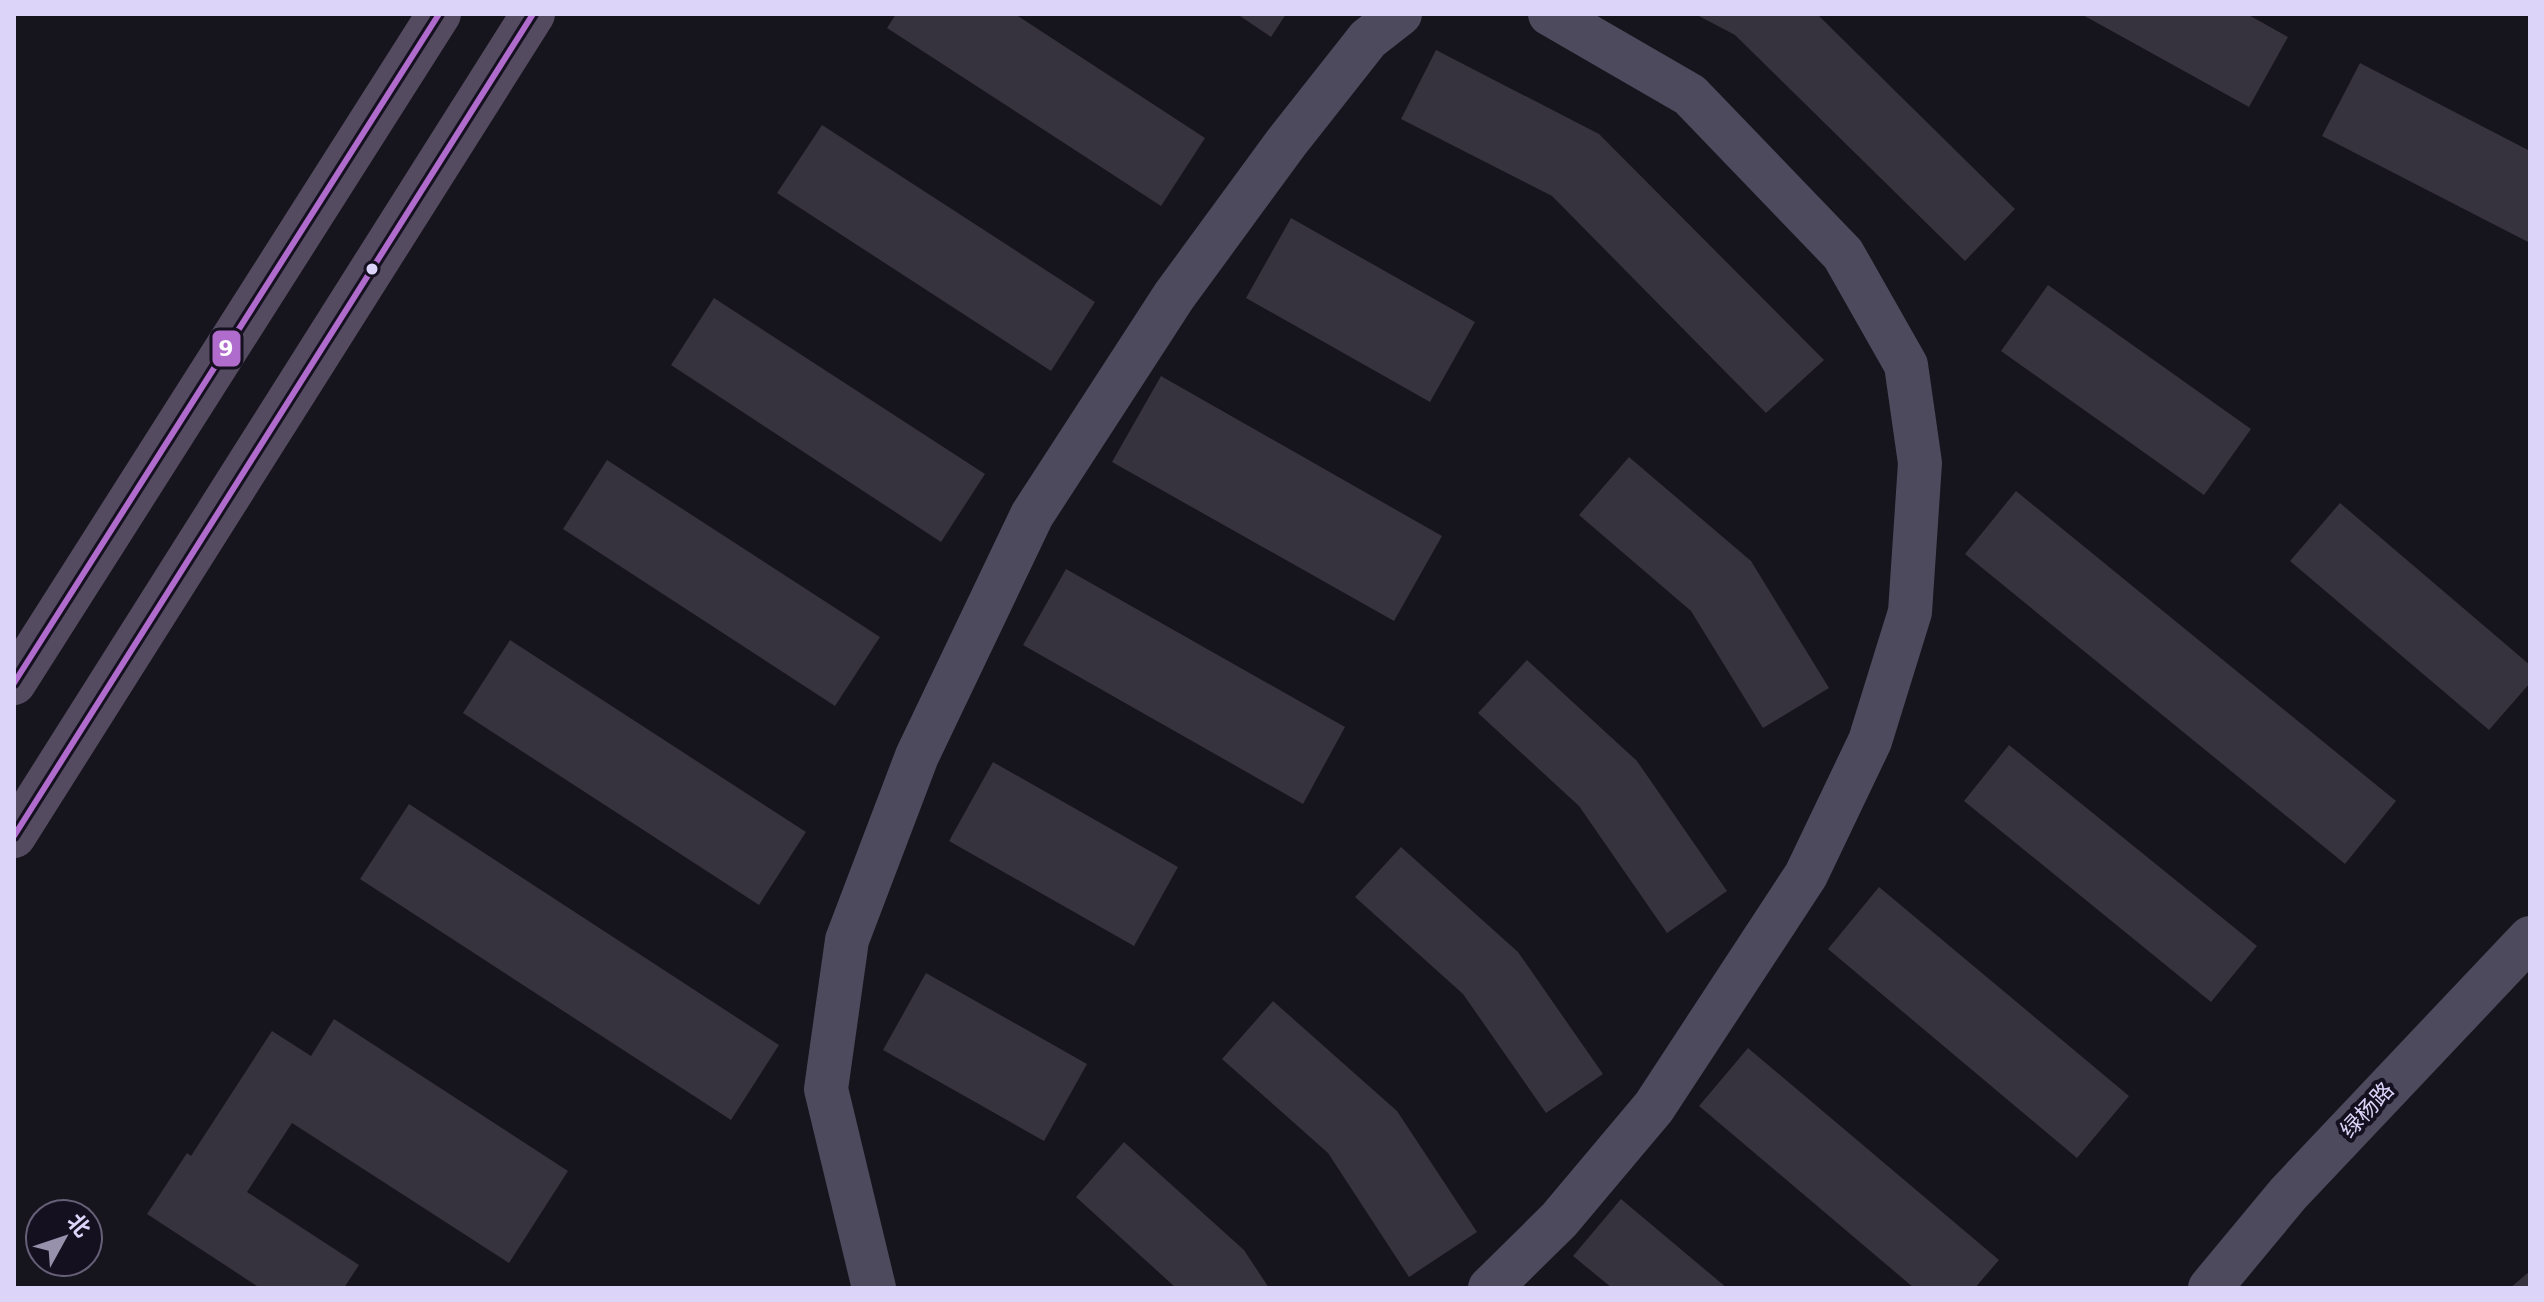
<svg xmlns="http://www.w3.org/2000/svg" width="2544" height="1302" viewBox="0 0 2544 1302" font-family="'DejaVu Sans','Noto Sans SC',sans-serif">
<rect width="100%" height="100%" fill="#16141c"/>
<path fill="#36323e" d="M896 14H1015L1205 138 1161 206 887 28Z
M1237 14H1286L1271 37Z
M1695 14H1817L2015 209 1965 261 1735 35Z
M2081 14H2247L2288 37 2249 107Z
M1436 50 1599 134 1824 360 1766 413 1552 196 1401 119Z
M2360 63 2530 151V243L2322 136Z
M822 125 1095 302 1051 371 777 193Z
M1291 218 1475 322 1430 402 1246 298Z
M2048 285 2251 429 2204 495 2001 351Z
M714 298 985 474 941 542 671 365Z
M1161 376 1442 536 1394 621 1112 462Z
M1629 457 1751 561 1829 688 1763 728 1691 611 1579 515Z
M607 460 880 637 835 706 563 529Z
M2016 491 2396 801 2345 864 1965 554Z
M2340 503 2530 665V683L2489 730 2290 561Z
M1066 569 1345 727 1303 804 1023 645Z
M510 640 806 832 759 905 463 713Z
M1527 660 1637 761 1727 891 1667 933 1579 806 1478 713Z
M2009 745 2257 946 2211 1002 1964 801Z
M993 762 1178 867 1134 946 949 841Z
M409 804 779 1045 731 1120 360 879Z
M1401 847 1518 952 1603 1074 1546 1113 1463 994 1355 897Z
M1879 887 2129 1096 2077 1158 1828 949Z
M926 973 1087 1064 1044 1141 883 1050Z
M1273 1001 1397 1111 1477 1232 1409 1277 1328 1153 1222 1059Z
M334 1019 568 1171 509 1263 292 1123 247 1192 359 1265 344 1288H260L147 1214 187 1153 191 1156 272 1031 311 1056Z
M1748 1048 1999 1260 1975 1288H1914L1699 1106Z
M1124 1142 1244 1250 1269 1288H1176L1076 1197Z
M1621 1199 1727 1288H1612L1573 1256Z
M2530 1271V1288H2510Z"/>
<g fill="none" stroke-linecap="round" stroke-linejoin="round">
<path stroke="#4c4a5c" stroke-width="44" d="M874 1288 826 1089 847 940 917 756 1032 515 1174 296 1286 143 1368 39 1400 14
M1490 1288 1559 1220 1654 1107 1806 875 1870 741 1910 612 1920 463 1906 365 1843 254 1690 95 1550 14
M2210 1288 2288 1194 2530 938"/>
<path stroke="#554b60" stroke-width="44" d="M14 683 439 14
M14 836 533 14"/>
<g stroke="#151020" stroke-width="12">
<path id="bus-1" d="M14 683 439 14
M14 836 533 14"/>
</g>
<use href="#bus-1" stroke="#b06ccc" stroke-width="6"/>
</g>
<circle fill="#ddd5f9" stroke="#151020" stroke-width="3" cx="372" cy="269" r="7"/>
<g text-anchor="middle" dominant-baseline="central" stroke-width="8" stroke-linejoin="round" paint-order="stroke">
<g font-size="22" fill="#ddd5f9" stroke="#151020">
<text transform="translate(2367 1110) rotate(-47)">绿杨路</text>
</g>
</g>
<rect stroke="#151020" stroke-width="3" x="211" y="329" width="31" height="39" rx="8" fill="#b06ccc"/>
<g font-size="22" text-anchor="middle" font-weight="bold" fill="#fff">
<text x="226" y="356">9</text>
</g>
<rect width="2544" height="1302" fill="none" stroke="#ddd5f9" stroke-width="32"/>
<g transform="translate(64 1238) rotate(50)"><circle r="38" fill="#151020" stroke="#655f77" stroke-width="2"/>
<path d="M0-6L14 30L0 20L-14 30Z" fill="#9791ac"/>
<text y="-12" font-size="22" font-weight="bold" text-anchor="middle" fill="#ddd5f9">北</text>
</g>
</svg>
